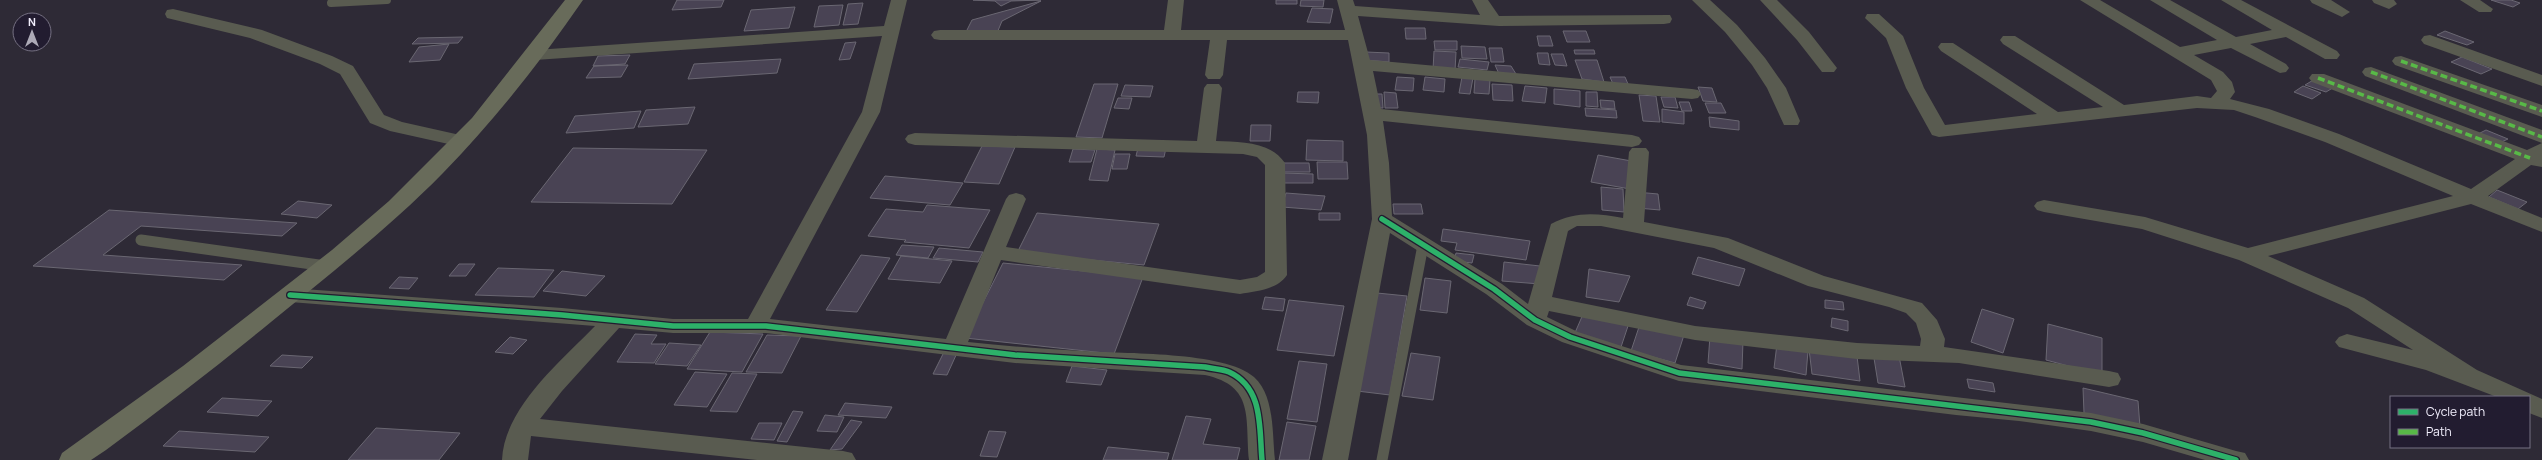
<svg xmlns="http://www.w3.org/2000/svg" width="2542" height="460" viewBox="0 0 2542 460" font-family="Manrope,sans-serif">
<rect width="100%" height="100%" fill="#2e2a36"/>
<path fill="#494354" stroke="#6a6772" d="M677 0H724L721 7 672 10Z
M973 0H1041L1011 1 1001 6 995 1Z
M1276 0H1297V4H1276Z
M1301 0H1324L1323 7 1300 6Z
M2491 0H2511L2520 3 2513 7Z
M1041 1 1002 21 997 33 966 32 972 20Z
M863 3 858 24 843 25 848 4Z
M843 5 839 25 814 27 819 6Z
M795 7 789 28 744 31 751 10Z
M1312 8 1333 9 1330 23 1307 22Z
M1405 28H1425L1426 39H1406Z
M1563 31H1586L1590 42H1567Z
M2445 31 2474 42 2467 45 2437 35Z
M1537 36H1550L1553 46H1539Z
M463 37 458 43 412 44 418 38Z
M1434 41H1457V50H1435Z
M856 42 850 59 839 60 845 43Z
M449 44 440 60 409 62 419 47Z
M1461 46 1485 47 1487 59 1462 58Z
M1489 48H1502L1504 62H1491Z
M1574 50H1594L1595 54H1575Z
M1434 51 1456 52 1455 71 1433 70Z
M1366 52 1389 53V62L1365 60Z
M1537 53H1548L1550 65 1539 64Z
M1551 54H1563L1567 66 1555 65Z
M630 55 625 64 593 66 598 56Z
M2462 57 2492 69 2481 74 2451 62Z
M781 59 777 73 688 79 694 64Z
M1460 59 1489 62 1487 70 1458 67Z
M1575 60H1597L1604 82 1582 79Z
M628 65 621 77 586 78 594 66Z
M1495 65 1511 66 1516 74H1499Z
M1397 77 1414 78 1413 91 1395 90Z
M1425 77 1445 79 1444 92 1423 90Z
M1462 77 1473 78 1470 94 1459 93Z
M1610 77H1625L1628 84H1613Z
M1475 79 1490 80 1489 94 1474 93Z
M2315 79 2336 86 2326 92 2305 85Z
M1094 84H1118L1102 138 1076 137Z
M1492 84 1512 85 1513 101 1493 100Z
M1125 85 1153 86 1150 97 1121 96Z
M1525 86 1547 88 1545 103 1522 101Z
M2303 86 2321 93 2312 99 2294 92Z
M1698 87 1712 88 1717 102 1703 101Z
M1554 89 1580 91V107L1554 104Z
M1298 92H1319L1318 103 1297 102Z
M1384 92 1396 93 1398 108H1385Z
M1586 92H1597L1598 107 1586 106Z
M1372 94H1382L1383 108H1372Z
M1639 95 1656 96 1660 122 1643 121Z
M1661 97H1675L1678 108 1664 107Z
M1118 98H1132L1129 109 1114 108Z
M1600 100 1614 101 1615 109 1601 108Z
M1679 102H1689L1692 111H1682Z
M1705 103H1721L1726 113H1709Z
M695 107 688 124 638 127 646 110Z
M1585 108 1616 110 1617 118 1586 116Z
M1662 109 1684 112V124L1662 122Z
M641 111 634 128 566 133 575 116Z
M1709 117 1739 121V130L1710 127Z
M1251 125H1271L1270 141H1250Z
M2486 130 2508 139 2497 144 2476 135Z
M1307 140 1343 141V161L1306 160Z
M982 146 1015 147 999 184 964 182Z
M573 148 707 150 672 204 531 202Z
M1138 148H1166L1164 157 1136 156Z
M1073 149 1095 150 1091 162H1069Z
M1097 149 1115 150 1108 181 1089 180Z
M1115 154H1130L1127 169H1112Z
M1598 155 1637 162 1630 189 1591 182Z
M1317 162H1347L1348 179H1318Z
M1282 163H1309L1310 172H1283Z
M1283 173 1313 174V183H1283Z
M885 176 963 183 950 205 870 198Z
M1601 187 1623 189 1624 212 1602 210Z
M2497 190 2527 202 2518 209 2489 197Z
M1636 192 1658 194 1660 210 1637 208Z
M1286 193 1325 196 1321 210 1282 207Z
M298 201 332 205 317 218 281 214Z
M1393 204H1421L1423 214H1394Z
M927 205 990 210 969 248 904 242 906 240 868 236 886 209 923 212Z
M109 210 297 223 282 236 141 226 103 255 242 265 224 280 33 266Z
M1037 213 1159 224 1144 265 1017 253Z
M1319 213H1340V220H1319Z
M1443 229 1530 241 1526 260 1455 250 1457 243 1441 241Z
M902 245 934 247 928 258 896 255Z
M939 248 983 252 978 262 933 258Z
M1456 253 1474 255 1472 263 1454 261Z
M861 255 890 258 857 312 826 310Z
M901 256 952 261 940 283 888 279Z
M1698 257 1745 269 1739 286 1692 274Z
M1504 262 1540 266V284L1502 281Z
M1003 263 1143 277 1114 354 965 338Z
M459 264H475L466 276H449Z
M498 268 554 270 534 297 475 295Z
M1589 269 1630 276 1619 302 1586 297Z
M562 271 605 276 586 296 543 291Z
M399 277 418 278 409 289 389 288Z
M1425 278 1451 281 1447 313 1420 310Z
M1377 293 1407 296 1390 395 1357 391Z
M1265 297 1285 299 1283 311 1262 309Z
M1690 297 1706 302 1703 309 1687 305Z
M1289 300 1344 306 1334 356 1277 350Z
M1825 300 1843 302 1844 310 1825 308Z
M1982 309 2014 319 2003 353 1971 342Z
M1584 312 1629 323 1621 347 1574 335Z
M1832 318 1848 321V331L1831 327Z
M1640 324 1684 335 1675 363 1631 351Z
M2048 324 2102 338V375L2046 360Z
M710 332 763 334 742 372 687 369Z
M635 334 657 335 651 344H666L654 363 617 362Z
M767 335 801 336 782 373 746 372Z
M1710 336 1743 341 1742 369 1708 363Z
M510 337 527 340 513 354 495 352Z
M669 343 701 345 687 366 655 364Z
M1777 344 1808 351 1806 375 1774 368Z
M1809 349 1857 356 1860 381 1812 374Z
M944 352 957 353 947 375 933 374Z
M1873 352 1899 356 1905 387 1878 383Z
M1411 353 1440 357 1433 400 1402 396Z
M282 355 313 357 302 368 270 366Z
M1299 361 1327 364 1317 422 1287 419Z
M1072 366 1107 370 1101 385 1066 382Z
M695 372 727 374 707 407 674 405Z
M732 373 757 374 737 412 710 411Z
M1967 379 1993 383 1995 392 1969 388Z
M2083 388 2138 401 2140 427 2084 413Z
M222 398 272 401 258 416 207 412Z
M845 403 892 407 886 418 838 415Z
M793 411 803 412 787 442 777 441Z
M825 415 844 417 837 432 817 431Z
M1186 416 1211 419 1203 444 1240 448 1237 460H1172Z
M851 420 862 422 842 449 830 450Z
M1287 422 1316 426 1309 460H1279Z
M759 423H782L774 440 751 439Z
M376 428 460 433 439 460H348Z
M179 431 269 437 255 452 163 446Z
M989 431 1006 432 997 457 980 456Z
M1108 447 1169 453 1167 460H1103Z"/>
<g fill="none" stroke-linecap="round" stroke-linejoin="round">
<path stroke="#595b50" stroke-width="8" d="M331 3 387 0"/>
<path stroke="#595b50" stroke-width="11" d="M141 240 326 266
M1382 460 1423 245"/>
<path fill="#595b50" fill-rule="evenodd" d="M891 0H907L880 112 770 319 946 339 1006 199 1009 195 1016 193 1023 195 1026 199 1006 247 1240 280 1257 277 1265 272V165L1257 157 1243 154 915 145 908 143 905 139 908 135 915 133 1197 141 1204 88 1207 84H1219L1222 88 1216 141C1240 142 1270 141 1285 163L1287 275C1277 290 1256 291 1240 294L1001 260 968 342C1006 346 1044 349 1082 351 1123 354 1225 351 1254 377 1275 396 1272 434 1275 460H1249C1245 418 1255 386 1205 375L1015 363 766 333H673L619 328 562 391 540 419 843 451 852 453 856 460H757L531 436 528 460H502C504 408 561 361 595 326L290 302 282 300 279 295 282 290 290 288 562 308 673 319H748L862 112 882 36 535 60 529 59 526 55 529 51 535 50 884 26Z
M1168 0H1184L1181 30H1345L1337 0H1353L1355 6 1480 15 1472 0H1488L1499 16 1670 15 1672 19 1670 23 1664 24 1499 26 1358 16 1370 60 1692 89 1698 90 1701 94 1698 98 1692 99 1373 71 1381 109 1632 135 1639 137 1642 141 1639 145 1632 147 1383 121 1389 163 1392 216 1502 284 1528 304 1551 224C1575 211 1597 213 1623 218L1629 152 1632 148H1646L1649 152 1644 222 1728 238 1824 276 1922 303 1937 320 1945 339 1944 347 2109 371 2118 373 2121 379 2118 385 2109 387 1959 363 1857 359 1695 340 1549 311 1547 317 1578 332 1681 365 2091 413 2143 424 2236 451 2245 453 2249 460H2205L2143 442 2091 431 2019 421 1956 415 1679 381 1562 342 1527 325 1486 294 1390 233 1348 460H1322L1372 219 1367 135 1348 40H1227L1223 75 1220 79H1208L1205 75 1210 40H940L934 39 931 35 934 31 940 30H1164ZM1577 226H1601L1714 248 1808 286 1889 307 1906 313 1916 323 1921 339 1920 346 1857 343 1695 326 1552 297 1568 231Z
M1692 0H1710L1737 25 1765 58 1786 88 1800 121 1798 125H1784L1767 88 1752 65 1725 32Z
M1760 0H1777L1809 32 1837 68 1834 72H1822L1797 40Z
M2080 0H2100L2180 47 2217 40 2150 0H2170L2236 37 2272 30 2221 0H2241L2337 51 2340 55 2337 59H2325L2286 37 2250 44 2286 64 2289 68 2286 72 2280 73 2231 48 2194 55 2223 72 2232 82 2235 92 2230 99 2269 109 2339 134 2471 189 2515 159 2312 82 2309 78 2312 74H2324L2527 150 2542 143V167L2531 165 2488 196 2542 218V232L2471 204 2268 256 2364 298 2477 370 2542 399V418L2529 413V397H2497L2426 370 2339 347 2335 342 2339 337 2347 334 2413 350 2348 308 2239 260 2142 229 2044 212 2037 210 2034 206 2037 202 2044 200 2145 217 2248 248 2453 196 2325 142 2255 117 2234 110 2197 108 1939 137 1932 135 1906 88 1886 38 1865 18 1867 14H1879L1903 36 1924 88 1945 125 2037 114 1941 51 1938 47 1941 43H1953L2058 112 2103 107 2003 44 2000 40 2003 36H2015L2124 105 2197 96 2211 98 2217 91 2211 80Z
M2310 0H2331L2350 12 2342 17 2312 3Z
M2372 0H2394L2397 4 2389 9 2374 3Z
M2460 0H2480L2493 9 2491 12H2479Z
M173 9 262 30 332 56 353 66 384 115 402 122 469 137 472 141 469 145 462 147 390 131 370 123 340 74 320 64 250 38 167 18 165 14 167 10Z
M2430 35 2542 75V86L2424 44 2421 40 2424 36Z
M2401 56 2542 105V117L2395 65 2392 61 2395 57Z
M2371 67 2542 130V143L2365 76 2362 72 2365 68Z"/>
<path fill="#686b5a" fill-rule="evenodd" d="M565 0H583C541 61 495 120 443 173 390 227 330 274 271 322 217 366 162 409 106 450L91 460H59L62 453 183 366 332 250 389 201 472 118Z"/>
<path stroke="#58b947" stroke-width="3.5" stroke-dasharray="7 3.5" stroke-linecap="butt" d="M2401 61 2542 111
M2371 72 2542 137
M2318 78 2530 158"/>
<g stroke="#221c30" stroke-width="8">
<path id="cycleway" d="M1382 219 1494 289 1535 320 1570 337 1679 373 2091 422 2143 433 2236 460
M290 295 562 315 673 326H766L1015 355 1205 367C1213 369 1222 369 1229 372 1264 388 1259 428 1262 460"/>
</g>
<use href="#cycleway" stroke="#2db169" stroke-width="5.5"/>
</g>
<rect x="2390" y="396" width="140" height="52" fill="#221c30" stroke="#757082"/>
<rect x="2398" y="409" width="20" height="6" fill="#2db169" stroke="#757082"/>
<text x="2426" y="416" font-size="12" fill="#f2effd">Cycle path</text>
<rect x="2398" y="429" width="20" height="6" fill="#58b947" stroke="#757082"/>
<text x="2426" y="436" font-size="12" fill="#f2effd">Path</text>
<g transform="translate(32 32)"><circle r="19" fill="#221c30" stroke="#757082"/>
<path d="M0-3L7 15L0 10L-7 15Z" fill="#adaab7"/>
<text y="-6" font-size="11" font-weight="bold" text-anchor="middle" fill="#f2effd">N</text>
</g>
</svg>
